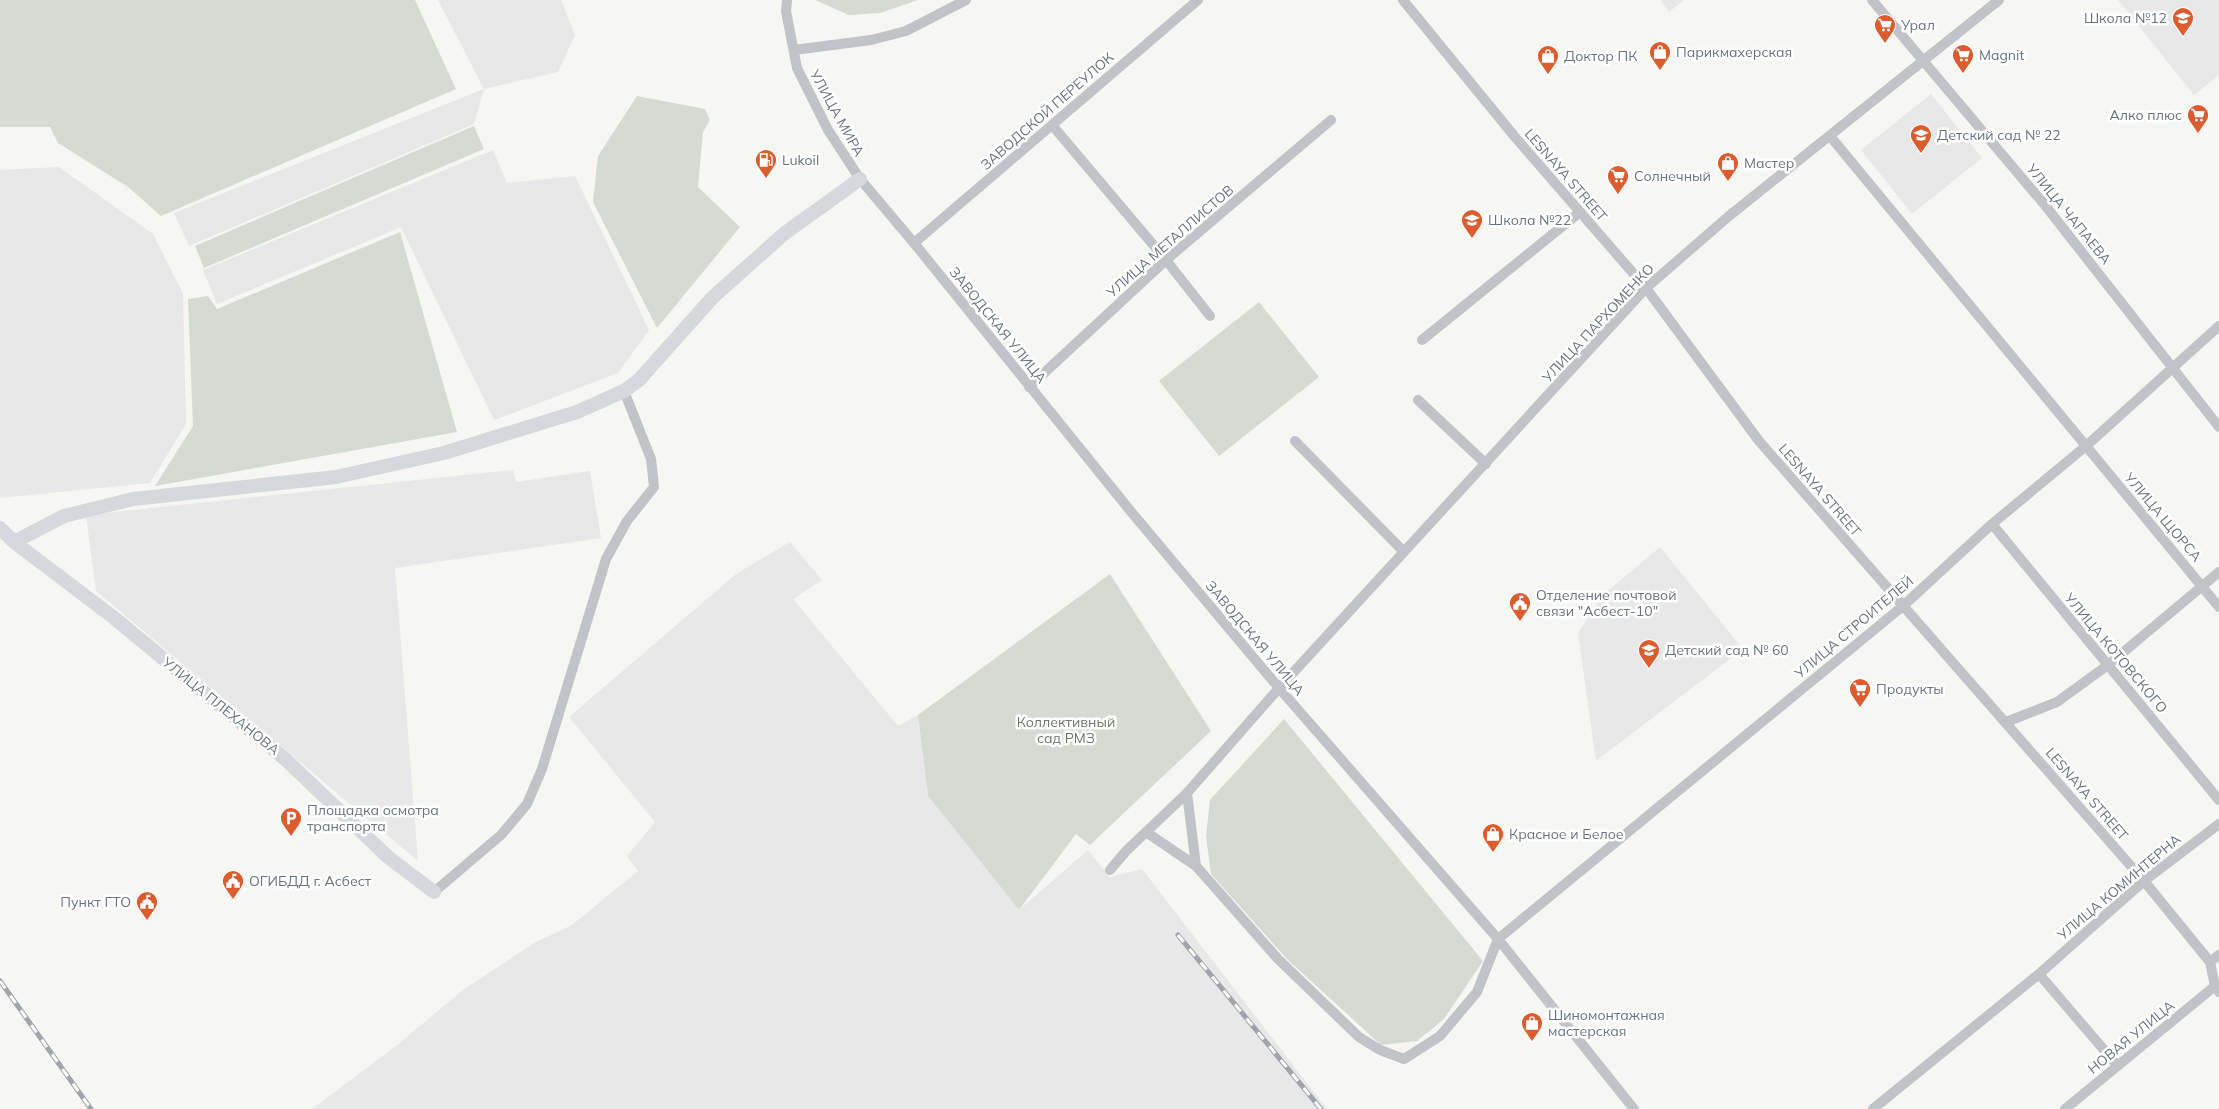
<svg xmlns="http://www.w3.org/2000/svg" width="2219" height="1109" viewBox="0 0 2219 1109" font-family="Mulish,sans-serif">
<rect width="100%" height="100%" fill="#f6f6f3"/>
<path fill="#e7e8e7" d="M438 0H561L575 35 558 72 484 89 474 124 189 246 174 213 484 89Z
M1660 0H1684L1669 12Z
M2118 0H2219V75L2194 95Z
M1931 94 1982 158 1912 214 1861 150Z
M493 150 507 183 575 176 649 330 618 373 494 420 401 227 217 304 203 270Z
M59 167 153 234 183 294 186 424 150 483 0 498V170Z
M513 470 516 482 590 471 601 538 395 568 418 861 96 591 86 515Z
M790 542 822 580 793 599 898 726 918 715 928 796 1019 910 1088 850 1110 877 1142 869 1327 1109H312L396 1046 463 990 534 943 572 925 638 871 627 856 655 822 569 717 736 574Z
M1660 547 1743 649 1596 761 1578 633 1603 595Z"/>
<path fill="#d5dbd3" d="M0 0H415L456 89 161 216 128 187 58 143 50 127H0Z
M815 0H918L880 13 849 15Z
M637 96 705 109 710 120 703 132 698 187 740 227 657 328 593 202 598 156Z
M474 126 484 149 204 268 195 246Z
M400 232 457 432 155 486 193 426 188 299 208 296 217 309Z
M1259 302 1319 377 1219 456 1159 381Z
M1110 574 1211 731 1090 845 1076 834 1019 910 928 796 918 715Z
M1284 719 1483 961 1444 1019 1417 1041 1381 1045 1287 959 1211 874 1206 836 1210 800Z"/>
<g fill="none" stroke-linecap="round" stroke-linejoin="round">
<path stroke="#c0c3c7" stroke-width="10" d="M787 0 786 11 797 68 828 130 860 179 914 243 1128 508 1279 688 1498 939 1634 1109
M1403 0 1515 137 1646 288 1759 441 2144 881 2210 962 2215 986 2219 992
M1872 0 2044 204 2219 427
M794 50 871 40 906 31 966 0
M1052 125 1166 260 1210 316
M1830 136 2219 607
M914 243 1198 0
M1422 340 1580 212
M1029 387 1166 260 1331 120
M1418 400 1486 464
M1295 441 1404 552
M1992 524 2219 800
M2006 722 2057 702 2108 665 2219 572
M1187 793 1196 866 1278 959 1359 1037 1380 1050 1404 1059 1440 1036 1477 992 1498 939 1903 606 1992 524 2086 446 2219 326
M1146 832 1196 866
M1110 870 1127 850 1187 793 1279 688 1646 288 1729 216 1999 0
M434 892 501 835 527 804 542 769 606 559 627 521 654 487 651 459 624 391
M2210 962 2219 955
M2039 974 2117 1065
M1873 1109 2039 974 2144 881 2219 824
M2065 1109 2215 986"/>
<path stroke="#d5d8dc" stroke-width="14" d="M0 528 14 542 113 617 285 759 388 857 434 892
M14 542 64 516 133 499 336 477 444 453 577 412 624 391 639 380 713 297 785 233 860 179"/>
<g stroke="#9fa5ab" stroke-width="5">
<path id="rail" d="M1178 935 1321 1109
M0 981 91 1109"/>
</g>
<use href="#rail" stroke="#fff" stroke-width="3" stroke-dasharray="9" stroke-linecap="butt"/>
</g>
<defs>
<g id="school-pin" transform="scale(1.125)"><path d="M0 17L-7.5 6A9.5 9.5 0 1 1 7.5 6Z" fill="#db5c2e" stroke="#fff"/><path d="M0-5L7-2L0 1L-7-2ZM-4 1L0 2.5L4 1V4Q0 6-4 4Z" fill="#fff"/></g>
<g id="supermarket-pin" transform="scale(1.125)"><path d="M0 17L-7.5 6A9.5 9.5 0 1 1 7.5 6Z" fill="#db5c2e" stroke="#fff"/><path d="M-6-5.5h2.5l.6 2H6L4.5 2H-2.5L-4.4-4H-6ZM-1.5 3.2a1.3 1.3 0 1 0 .1 0ZM3 3.2a1.3 1.3 0 1 0 .1 0Z" fill="#fff"/></g>
<g id="shop-pin" transform="scale(1.125)"><path d="M0 17L-7.5 6A9.5 9.5 0 1 1 7.5 6Z" fill="#db5c2e" stroke="#fff"/><path d="M-5-2.5h2.3a2.7 3.5 0 0 1 5.4 0H5L5.5 6h-11ZM-1.5-2.5h3a1.5 2.3 0 0 0-3 0Z" fill="#fff"/></g>
<g id="fuel-pin" transform="scale(1.125)"><path d="M0 17L-7.5 6A9.5 9.5 0 1 1 7.5 6Z" fill="#db5c2e" stroke="#fff"/><path d="M-5.5-6h7V0h2V4h1.3V-2.5L3-4.5l.8-.8L6-3V5H2.5V1h-1V6h-7ZM-4.2-4.7v3.2H.2V-4.7Z" fill="#fff"/></g>
<g id="civic-pin" transform="scale(1.125)"><path d="M0 17L-7.5 6A9.5 9.5 0 1 1 7.5 6Z" fill="#db5c2e" stroke="#fff"/><path d="M-.6-6.5H3V-4.5H.6V-3L4-1V1h2V6H-6V1h2V-1L-.6-3ZM-1.2 2.5V6h2.4V2.5Z" fill="#fff"/></g>
<g id="parking-pin" transform="scale(1.125)"><path d="M0 17L-7.5 6A9.5 9.5 0 1 1 7.5 6Z" fill="#db5c2e" stroke="#fff"/><path d="M-3.5-5.5H1a3.5 3.5 0 0 1 0 7H-1V5.5H-3.5ZM-1-3.4V-.6H.8a1.4 1.4 0 0 0 0-2.8Z" fill="#fff"/></g>
</defs>
<g fill-rule="evenodd">
<use href="#school-pin" x="2183" y="18"/>
<use href="#supermarket-pin" x="1885" y="25"/>
<use href="#shop-pin" x="1660" y="52"/>
<use href="#supermarket-pin" x="1963" y="55"/>
<use href="#shop-pin" x="1548" y="56"/>
<use href="#supermarket-pin" x="2198" y="115"/>
<use href="#school-pin" x="1921" y="135"/>
<use href="#fuel-pin" x="766" y="160"/>
<use href="#shop-pin" x="1728" y="163"/>
<use href="#supermarket-pin" x="1618" y="176"/>
<use href="#school-pin" x="1472" y="220"/>
<use href="#civic-pin" x="1520" y="603"/>
<use href="#school-pin" x="1649" y="650"/>
<use href="#supermarket-pin" x="1860" y="689"/>
<use href="#parking-pin" x="291" y="818"/>
<use href="#shop-pin" x="1493" y="834"/>
<use href="#civic-pin" x="233" y="881"/>
<use href="#civic-pin" x="147" y="902"/>
<use href="#shop-pin" x="1532" y="1023"/>
</g>
<g text-anchor="middle" dominant-baseline="central" stroke-width="5" stroke-linejoin="round" paint-order="stroke">
<g font-size="14" fill="#677583" stroke="#fff" text-anchor="start">
<text x="2167" y="18" text-anchor="end">Школа №12</text>
<text x="1901" y="25">Урал</text>
<text x="1676" y="52">Парикмахерская</text>
<text x="1979" y="55">Magnit</text>
<text x="1564" y="56">Доктор ПК</text>
<text x="2182" y="115" text-anchor="end">Алко плюс</text>
<text x="1937" y="135">Детский сад № 22</text>
<text x="782" y="160">Lukoil</text>
<text x="1744" y="163">Мастер</text>
<text x="1634" y="176">Солнечный</text>
<text x="1488" y="220">Школа №22</text>
<text x="1536" y="595">Отделение почтовой<tspan x="1536" dy="16">связи "Асбест-10"</tspan></text>
<text x="1665" y="650">Детский сад № 60</text>
<text x="1876" y="689">Продукты</text>
<text x="307" y="810">Площадка осмотра<tspan x="307" dy="16">транспорта</tspan></text>
<text x="1509" y="834">Красное и Белое</text>
<text x="249" y="881">ОГИБДД г. Асбест</text>
<text x="131" y="902" text-anchor="end">Пункт ГТО</text>
<text x="1548" y="1015">Шиномонтажная<tspan x="1548" dy="16">мастерская</tspan></text>
</g>
<g font-size="14" fill="#677583" stroke="#fff">
<text transform="translate(1047 111) rotate(-41)">ЗАВОДСКОЙ ПЕРЕУЛОК</text>
<text transform="translate(837 113) rotate(61)">УЛИЦА МИРА</text>
<text transform="translate(1566 175) rotate(49)">LESNAYA STREET</text>
<text transform="translate(2069 214) rotate(51)">УЛИЦА ЧАПАЕВА</text>
<text transform="translate(1170 241) rotate(-41)">УЛИЦА МЕТАЛЛИСТОВ</text>
<text transform="translate(1598 323) rotate(-47)">УЛИЦА ПАРХОМЕНКО</text>
<text transform="translate(998 325) rotate(51)">ЗАВОДСКАЯ УЛИЦА</text>
<text transform="translate(1820 490) rotate(49)">LESNAYA STREET</text>
<text transform="translate(2163 517) rotate(50)">УЛИЦА ЩОРСА</text>
<text transform="translate(1854 627) rotate(-40)">УЛИЦА СТРОИТЕЛЕЙ</text>
<text transform="translate(1255 638) rotate(50)">ЗАВОДСКАЯ УЛИЦА</text>
<text transform="translate(2116 653) rotate(50)">УЛИЦА КОТОВСКОГО</text>
<text transform="translate(221 706) rotate(39)">УЛИЦА ПЛЕХАНОВА</text>
<text transform="translate(2087 794) rotate(49)">LESNAYA STREET</text>
<text transform="translate(2119 887) rotate(-40)">УЛИЦА КОМИНТЕРНА</text>
<text transform="translate(2131 1037) rotate(-39)">НОВАЯ УЛИЦА</text>
</g>
<g font-size="14" fill="#697a65" stroke="#fff">
<text x="1066" y="722">Коллективный<tspan x="1066" dy="16">сад РМЗ</tspan></text>
</g>
</g>
</svg>
